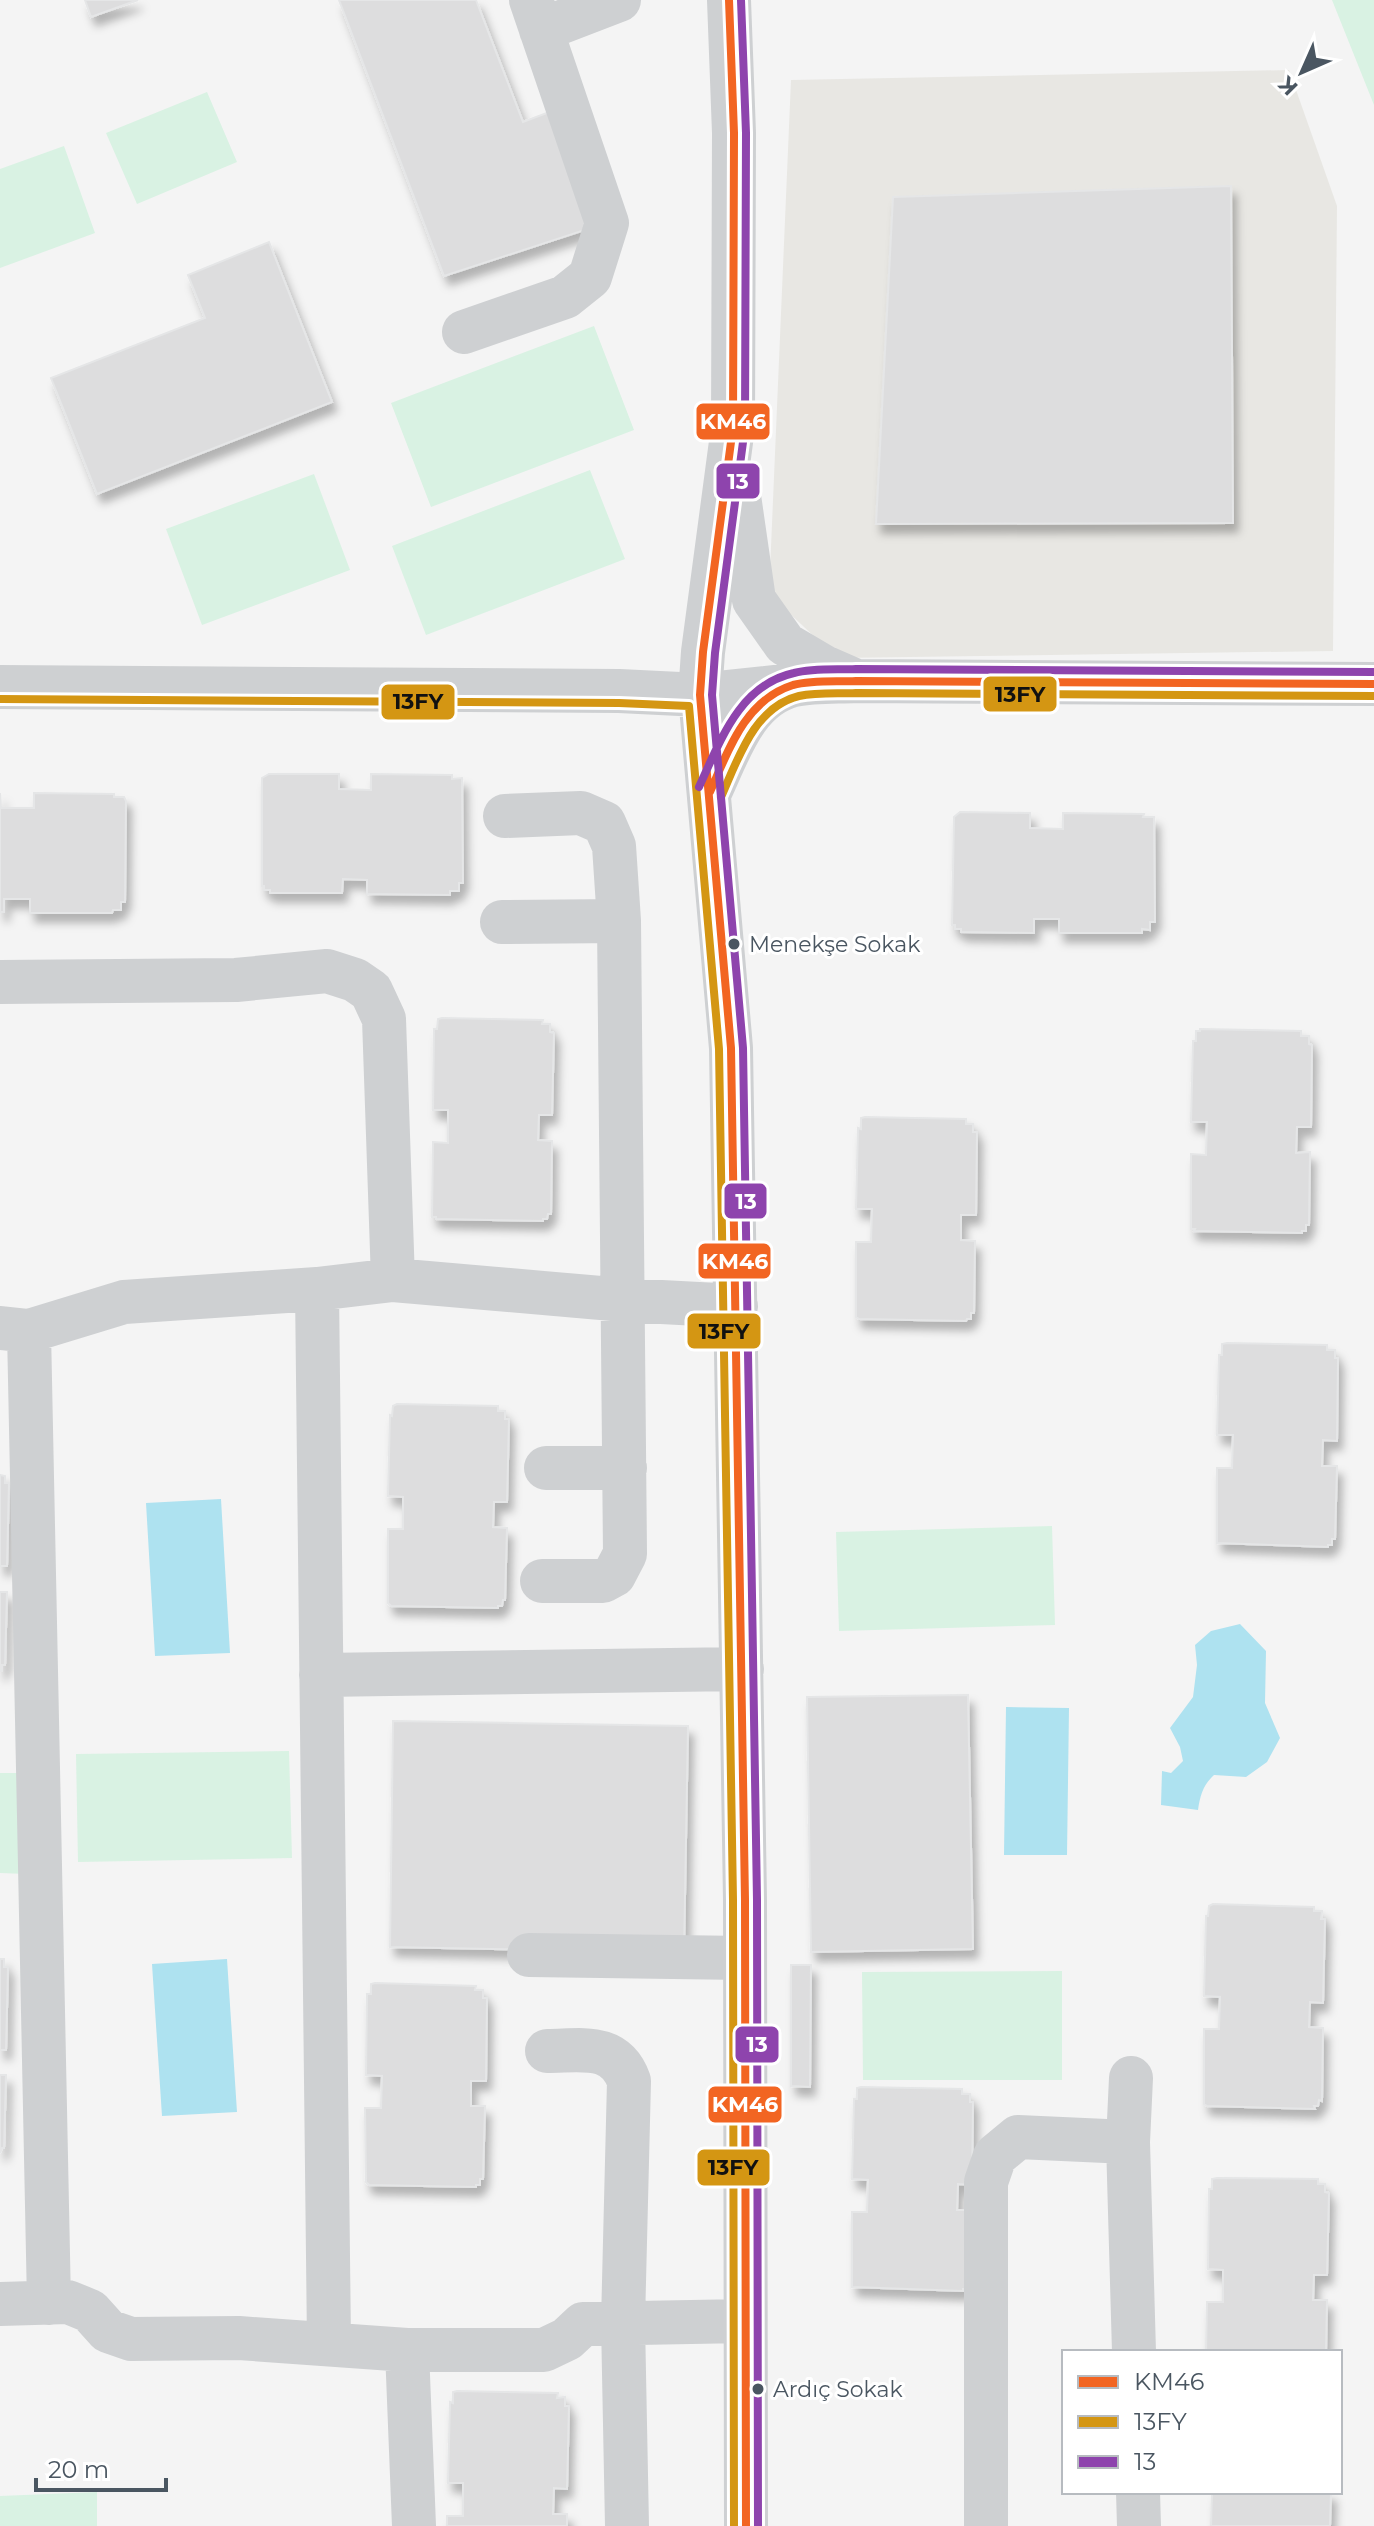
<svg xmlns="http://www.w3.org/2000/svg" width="1374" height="2526" viewBox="0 0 1374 2526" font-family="Montserrat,sans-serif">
<defs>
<filter id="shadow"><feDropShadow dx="5" dy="9" stdDeviation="4" flood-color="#0004"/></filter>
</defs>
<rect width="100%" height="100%" fill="#f4f4f4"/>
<path fill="#e8e7e3" d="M1289 70 1337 206 1333 651 837 658 769 594 791 80Z"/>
<path fill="#d9f2e3" d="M1332 0H1374V105Z
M207 92 237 162 137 204 106 133Z
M64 146 95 233 0 268V169Z
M594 326 634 430 431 507 391 403Z
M590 470 625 559 426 635 392 546Z
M314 474 350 570 202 625 166 529Z
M1052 1526 1055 1625 839 1631 836 1532Z
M289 1751 292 1858 78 1862 76 1754Z
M0 1773H21L26 1874 0 1873Z
M1062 1971V2080H863L862 1972Z
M97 2492V2526H0V2496Z"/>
<path fill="#aee2f0" d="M221 1499 230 1653 155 1656 146 1503Z
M1240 1624 1266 1651 1265 1703 1280 1738 1267 1762 1246 1777 1214 1775C1203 1785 1200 1796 1198 1810L1161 1805 1162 1771 1171 1773 1183 1761 1180 1747 1170 1728 1193 1697 1197 1665 1195 1645 1211 1631Z
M1006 1707 1069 1708 1067 1855H1004Z
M227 1959 237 2112 162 2116 152 1964Z"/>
<path fill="#ddddde" stroke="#e5e6e7" stroke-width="2" filter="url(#shadow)" d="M85 0H138L91 17Z
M339 0H476L523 122 552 111 597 226 444 276Z
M1231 186 1233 523 876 524 893 197Z
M269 242 332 402 97 494 51 378 205 318 188 275Z
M269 774H339V789L371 790V774L452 775V779L462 778 463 883H459V891H450V895L367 894V880L343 879 342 893H270V890H264V886H262V778Z
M0 793 1 808H34V793L114 794V797H124L126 801 125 902H121V910H113L112 913H30V899H4V912H0Z
M960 812 1030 813V828L1063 829V813L1144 814 1143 817H1154L1155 922H1150V930L1142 929V933H1059V919H1034V933L961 932V929H955V925H952L954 817Z
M442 1018 543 1020 542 1024H550V1032L554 1033 552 1115H539L538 1140 552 1141 551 1214H548L547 1219H543V1221L436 1219V1217H432L433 1142 448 1143V1110H433L434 1029H437L438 1019Z
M1200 1029 1301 1031V1036H1309V1044L1312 1045 1311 1127H1297L1296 1153 1310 1152 1309 1225H1306V1231H1302V1233L1194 1231 1195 1229H1191V1154L1206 1155 1207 1122H1191L1193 1041H1196V1031H1200Z
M865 1117 966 1119V1124H973V1132H977L976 1215H961V1240L975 1241 974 1313H971V1319H967L966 1321 859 1319 856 1317V1242H871L872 1209H856L858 1128 861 1129V1118Z
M1227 1343 1327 1345V1350H1335V1358H1338L1337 1441 1323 1440 1322 1466H1337L1335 1539H1332V1545H1328V1547L1217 1543V1468H1232L1233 1435H1217L1219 1355H1222V1344Z
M397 1404 498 1406V1411H505V1419H509L507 1502H494L493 1527 507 1528 505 1600H503L502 1606H498V1608L391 1606 388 1603V1529H403V1497L388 1496 390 1415 392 1416 393 1406Z
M0 1475 5 1476V1483H9L7 1566H0Z
M0 1592H7L5 1665H2V1671H0Z
M968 1695 973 1949 811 1952 807 1697Z
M393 1721 688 1726 684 1953 390 1947Z
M1213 1904 1314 1907V1911H1322L1321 1919H1325L1323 2003 1310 2002 1309 2027 1323 2028 1322 2101 1319 2100 1318 2106H1314L1315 2109 1207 2106 1204 2104V2029H1219L1220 1997 1204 1996 1206 1916H1208L1209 1906Z
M0 1959H4V1967H8L6 2050H0Z
M791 1965H811L810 2087 791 2086Z
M375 1983 476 1986 475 1990H483V1998H487L486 2081H471V2106H485L483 2179H480V2185H476V2187L369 2185 366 2182 365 2108H381L382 2076 366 2075 367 1994H371V1984Z
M0 2075H6L4 2148H2L0 2153Z
M861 2087 962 2089V2094H970V2102H973L972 2185 958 2184 957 2210H971L967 2289H963V2291L852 2287V2212H867L868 2180 852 2179 854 2099H857V2088Z
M1217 2178 1318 2179V2184H1325V2192L1329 2193 1327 2275H1314L1313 2300H1327L1326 2352H1206L1207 2302H1223V2270L1208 2269 1209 2189H1212V2179Z
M457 2391 558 2393 557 2398 565 2397V2406H569L567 2489 554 2488 553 2514H567V2526H447V2516H463V2483H448L450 2402 453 2403V2392Z
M1212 2492H1331L1330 2526H1211Z"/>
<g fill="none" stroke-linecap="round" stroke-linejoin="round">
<path stroke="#ced0d2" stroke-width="44" d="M729 0 734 133 733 427 703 652 700 695 731 1048 745 1900 746 2526
M541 30 619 0
M464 332 565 297 590 277 607 223 531 0
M739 496 754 600 785 644 824 667 856 681
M0 687 619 691 700 695 794 685
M710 792C729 752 745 697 794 685 813 681 836 682 856 681L1374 684
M505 816 581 813 604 823 614 846 619 921 625 1554 614 1575 603 1581H542
M502 922 619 921
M0 982 236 980 327 971 355 980 371 991 384 1019 393 1280
M317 1289 329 2344
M1 1328 29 1331 124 1302 317 1289 393 1280 624 1300 736 1306
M29 1331 49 2303
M546 1468H625
M321 1675 742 1669
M529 1955 745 1958
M547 2051C581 2051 615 2042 629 2081L623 2322 627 2526
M1131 2078 1128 2142 1134 2352
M0 2304 68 2302 90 2311 108 2331 131 2339 239 2338 407 2350H544L567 2339 583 2324 745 2321
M407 2350 414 2526
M1138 2492 1139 2526
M986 2526V2182L995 2156 1018 2137 1128 2142"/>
<g stroke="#fff" stroke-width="14">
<path id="bus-1" d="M729 0 734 133 733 427 703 652 700 695 731 1048 745 1900 746 2526
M710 792C728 751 745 700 793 685 813 680 835 682 856 681L1374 684"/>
</g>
<g stroke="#fff" stroke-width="14">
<path id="bus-2" d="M0 699 619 703 689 706 719 1049 733 1900 734 2526
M721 797C738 759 754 707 799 696 818 692 838 694 856 693L1374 696"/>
</g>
<g stroke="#fff" stroke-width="14">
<path id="bus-3" d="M741 0 746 133 745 427 715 653 712 695 743 1048 757 1900 758 2526
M699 787C720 742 739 685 794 673 814 668 836 670 856 669L1374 672"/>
</g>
<use href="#bus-1" stroke="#f26522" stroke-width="8"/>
<use href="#bus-2" stroke="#d49613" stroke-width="8"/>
<use href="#bus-3" stroke="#8e44ad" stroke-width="8"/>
</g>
<g fill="#4a5661" stroke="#fff" stroke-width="3">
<circle cx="734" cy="944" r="7"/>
<circle cx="758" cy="2389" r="7"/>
</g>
<g text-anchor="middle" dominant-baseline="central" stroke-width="6" stroke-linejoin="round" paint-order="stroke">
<g font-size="22" fill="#4a5661" stroke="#fff" text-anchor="start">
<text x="749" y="944">Menekşe Sokak</text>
<text x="773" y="2389">Ardıç Sokak</text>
</g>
</g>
<g stroke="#fff" stroke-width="3">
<rect x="695" y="402" width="76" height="39" rx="8" fill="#f26522"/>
<rect x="715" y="462" width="46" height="38" rx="8" fill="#8e44ad"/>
<rect x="982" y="675" width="76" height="38" rx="8" fill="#d49613"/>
<rect x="380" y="683" width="76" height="38" rx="8" fill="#d49613"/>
<rect x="723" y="1182" width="45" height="38" rx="8" fill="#8e44ad"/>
<rect x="697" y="1242" width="75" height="38" rx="8" fill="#f26522"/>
<rect x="686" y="1312" width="76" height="38" rx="8" fill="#d49613"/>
<rect x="734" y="2025" width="46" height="39" rx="8" fill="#8e44ad"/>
<rect x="707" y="2085" width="76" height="39" rx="8" fill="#f26522"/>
<rect x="696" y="2148" width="75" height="39" rx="8" fill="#d49613"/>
</g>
<g font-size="22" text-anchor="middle" font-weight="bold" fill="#fff">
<text x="733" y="429">KM46</text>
<text x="738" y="489">13</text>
<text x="746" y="1209">13</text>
<text x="735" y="1269">KM46</text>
<text x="757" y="2052">13</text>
<text x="745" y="2112">KM46</text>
</g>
<g font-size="22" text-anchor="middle" font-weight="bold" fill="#111">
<text x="1020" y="702">13FY</text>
<text x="418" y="709">13FY</text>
<text x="724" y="1339">13FY</text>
<text x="733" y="2175">13FY</text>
</g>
<rect x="1062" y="2350" width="280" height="144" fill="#ffffff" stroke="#b7bbc0" stroke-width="2"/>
<rect x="1078" y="2376" width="40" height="12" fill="#f26522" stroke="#b7bbc0" stroke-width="2"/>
<text x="1134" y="2390" font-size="24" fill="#4a5661">KM46</text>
<rect x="1078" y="2416" width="40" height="12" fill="#d49613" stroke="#b7bbc0" stroke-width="2"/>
<text x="1134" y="2430" font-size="24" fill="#4a5661">13FY</text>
<rect x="1078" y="2456" width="40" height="12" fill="#8e44ad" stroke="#b7bbc0" stroke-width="2"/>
<text x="1134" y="2470" font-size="24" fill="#4a5661">13</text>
<g transform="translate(1302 72) rotate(225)" stroke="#ffffff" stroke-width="6" paint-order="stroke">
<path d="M0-6L14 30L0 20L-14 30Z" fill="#4a5661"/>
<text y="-12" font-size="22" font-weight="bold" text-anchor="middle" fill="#4a5661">K</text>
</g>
<path d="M36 2478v12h130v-12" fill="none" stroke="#4a5661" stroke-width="4"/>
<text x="48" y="2478" font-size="24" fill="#4a5661" stroke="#ffffff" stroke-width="6" paint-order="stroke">20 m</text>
</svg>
